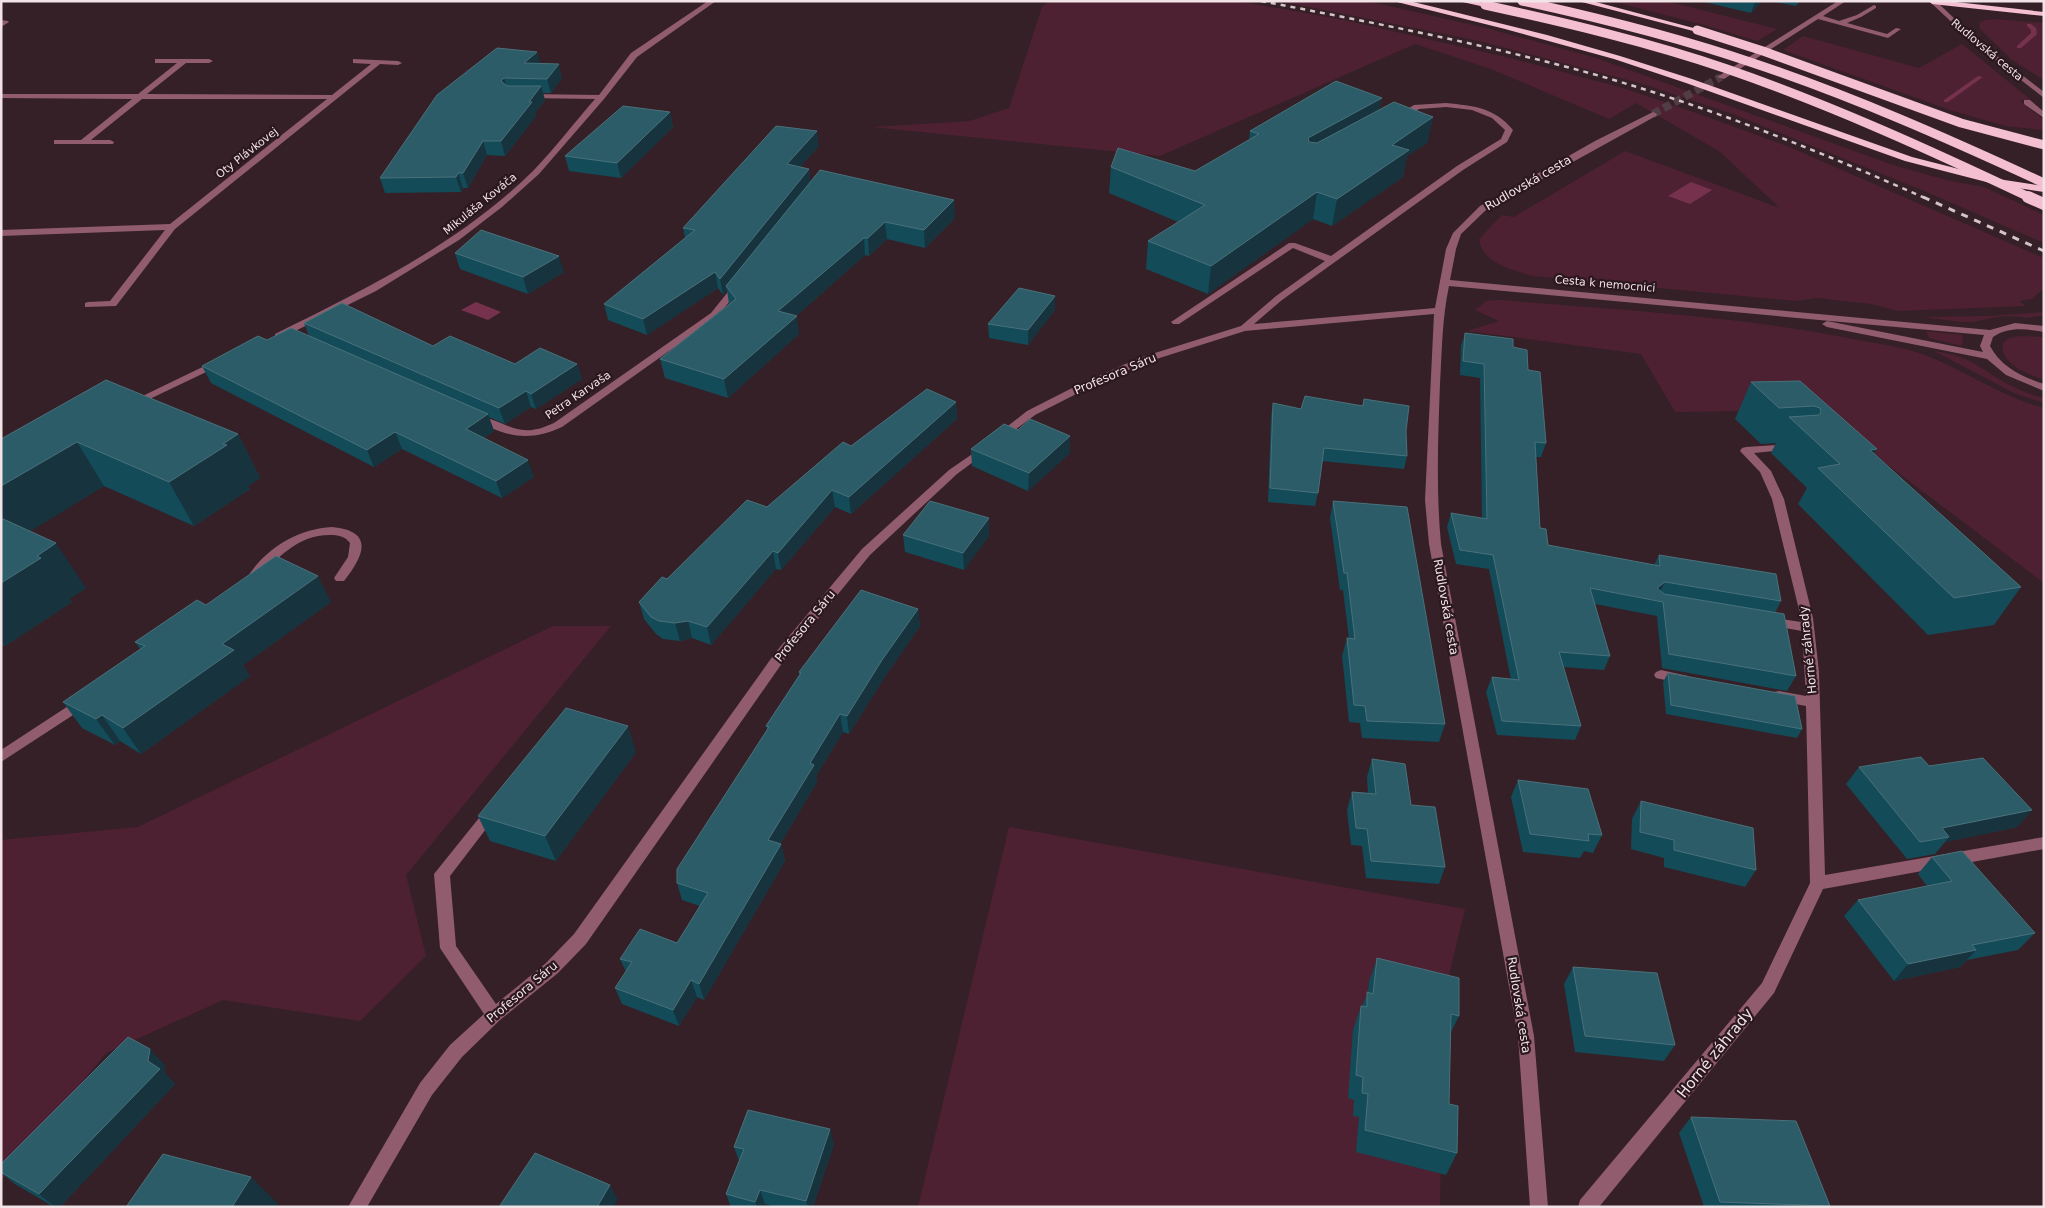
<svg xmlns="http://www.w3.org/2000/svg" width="2045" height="1208" viewBox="0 0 2045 1208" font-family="'DejaVu Sans',sans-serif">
<rect width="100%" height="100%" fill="#352027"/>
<path fill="#4d2132" d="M1049 1H1237L1344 20 1510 58 1623 88 1699 114 1787 146 2044 258V288L2032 299 2019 301 2026 306 1897 311 1872 304 1816 298 1797 301 1532 276C1511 269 1483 264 1479 239L1502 215 1514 217 1625 151 1780 208 1719 151 1636 103 1609 119 1491 69 1415 44 1160 156 872 127 970 121 1009 108 1042 7Z
M1279 1H1366L1380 4 1486 28 1596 58 1893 165 1950 181 1984 187 2044 215V243L1922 190 1730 113 1643 84 1475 40Z
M1611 1H1666L1777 29 1757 41 1704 25Z
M1996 19 2044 23V80L2012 60 1980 29 1979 23 1985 20Z
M1803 36 1919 68 1962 44 2031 100H2019L2044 120V130L2005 126 1950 110 1783 50Z
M1500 300C1614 310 1730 315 1842 337 1866 342 1893 345 1916 352 1961 367 1998 396 2044 408V583L1815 410 1675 412 1641 354 1467 331 1499 321 1475 310 1486 301Z
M2044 312V315L2027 318 2012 316 1996 317 1974 322H1961L1922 317 1990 316Z
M1926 331 1963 335 1962 346 1929 338Z
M2020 336 2044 337V380C2028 374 1999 364 2003 343L2009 338Z
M1934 351C1948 353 1963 356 1975 364 1997 378 2017 392 2044 398V403L2014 393Z
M553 626H611L406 875 426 956 360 1021 223 1000 106 1053 1 1181V840L138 827Z
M1009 827 1465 909 1443 1000 1440 1207H918Z"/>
<path fill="#76324d" d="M1691 182 1712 190 1690 204 1668 196Z
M476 302 501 312 488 320 461 310Z"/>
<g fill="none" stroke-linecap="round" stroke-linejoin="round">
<path fill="#76324d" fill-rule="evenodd" d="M2027 24H2031L2036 28 2037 34 2021 48H2017V46L2031 33V30L2027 26Z
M1978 76 1983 77 1948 102H1944V100Z"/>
<path stroke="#513d44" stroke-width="8" stroke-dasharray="8 4" stroke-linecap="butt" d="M1653 114 1721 77"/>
<path fill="#905c6e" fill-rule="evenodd" d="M708 1H716L637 57 604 99 539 174 502 207 459 240 376 291 281 338H275V334C366 289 460 243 533 171 555 148 574 123 595 99L529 98 525 96 526 94 599 95 631 53Z
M1838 1H1846L1823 16 1839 21 1857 15 1874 5 1876 6V8L1861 17 1847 23 1887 34 1896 28 1901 29 1888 38 1818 19 1724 79 1717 77Z
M1929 1H1936L1979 42 2044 92V98L1975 44Z
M1 20 8 21 9 22 1 27Z
M155 59H209L213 61 209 63H186L147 94 332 95 371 64 353 63V59L398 61 402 63 398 65 380 64 175 229 116 306 85 307V303L88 302 110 301 165 230 1 236V230L170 224 327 99H142L91 140H110L114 142 113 144H54V140H81L132 99 1 98V94H138L177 63H155Z
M2024 100H2030L2044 112V118L2024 104Z
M1446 103C1474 106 1494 107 1513 130L1507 142 1463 170 1282 300 1254 324 1435 308 1446 249 1453 233 1480 206 1595 141 1653 112 1657 114 1656 116 1486 210 1461 234 1456 249 1450 280 1990 330 2015 323 2044 326V332C2026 329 2009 326 1993 337L1990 346C2001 367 2022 377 2044 384V391L2006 375 1987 359 1827 327 1822 324 1827 321 1983 352 1980 346 1984 335 1449 286C1442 319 1442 351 1440 384 1438 438 1436 491 1441 544L1534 1036 1548 1207H1530L1518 1036 1429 544 1425 500 1434 314 1245 331 1147 362 1086 389 1035 415 1003 439H995L994 437 1027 411 1078 385 1139 358 1241 326 1276 296 1325 261 1293 248 1179 324H1173L1171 322 1289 243H1295L1331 256 1457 166 1501 139 1505 130 1492 118 1472 110 1446 107 1419 109 1402 119 1395 117 1414 105Z
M738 282 743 285 717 317 562 427C536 439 515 439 489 427 483 425 476 423 472 418L477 415C511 423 517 440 554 423L711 313 735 283Z
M219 359 224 362 223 364 135 406 131 407 126 404Z
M1790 444 1794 445 1795 447 1794 449 1754 453 1771 471 1784 499 1813 618 1819 672 1825 875 2044 837V849L1823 889 1774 993 1599 1207H1578L1580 1200 1762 983 1810 883 1806 706 1774 700 1772 696 1774 692 1779 691 1806 696 1802 631 1769 625 1765 624 1763 621 1765 618 1769 617 1801 622V618L1772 499 1760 472 1740 451 1742 448 1746 447Z
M984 446 989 449 988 451 957 474 870 555 785 659 586 944 558 973 500 1020 462 1057 432 1095 367 1207H348L420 1083 450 1045 484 1014 440 948 434 874 487 808 492 806 497 808 499 812 450 876 456 946 496 1004 546 963 574 934 775 653 862 549 949 470Z
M332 527C375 531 364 556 344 581H336L334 578 348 557 350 543C345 536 338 535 330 535 297 535 276 559 256 582H248L246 579C265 549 296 529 332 527Z
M1661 670 1688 676 1690 679 1688 682 1683 684 1656 678 1654 675 1656 672Z
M82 697 87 698 89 702 87 706 1 762V750Z"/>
<path fill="#f4bfd0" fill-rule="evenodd" d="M1393 1H1409L1434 7 1547 35 1620 56 1692 79 1912 157 1998 179 2044 186V192L1998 185 1905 161 1686 83 1614 59 1505 29Z
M1458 1H1477L1489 5 1485 7Z
M1578 1H1592L1701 30 1697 32Z
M1929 1H1947L2044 12V16L1932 4Z"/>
<path stroke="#d4c4c8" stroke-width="2.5" stroke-dasharray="5 5" stroke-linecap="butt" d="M1261 1C1375 23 1489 45 1600 76 1712 108 1819 151 1925 198"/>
<path stroke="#d4c4c8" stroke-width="3" stroke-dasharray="7 7" stroke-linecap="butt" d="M1923 197 2044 251"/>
<path stroke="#f4bfd0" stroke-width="9" d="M1522 1C1600 18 1677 37 1753 63 1852 96 1949 139 2044 183
M1485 5C1567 23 1648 42 1727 69 1831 105 1932 151 2031 198
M1697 30 1763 51 1961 123 2044 145"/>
<path stroke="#f4bfd0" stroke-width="12" d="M2028 197 2044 204"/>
</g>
<path fill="#134b58" d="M1700 1H1762L1751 13Z
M1770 1H1806L1799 2 1796 6Z
M537 52 540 63 562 78 551 93H543L545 100 535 113 536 116 505 156 487 155 468 188H463L461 192 385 193 380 178Z
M1380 110 1433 117 1427 143 1407 156 1403 177 1332 226 1313 219 1208 294 1146 269 1148 241 1178 222 1109 193 1111 167 1195 171 1249 140 1250 131Z
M670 112 673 127 621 178 569 171 565 156Z
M819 146 800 167 809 169 810 182 955 218 925 248 887 239 869 256 865 255 796 316 799 334 728 398 665 378 660 359 729 304 727 290 723 295 718 288 647 335 608 320 604 304 685 238 683 228Z
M455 253 564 272 528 294 460 269Z
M1055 296V310L1028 345 989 338 988 324Z
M304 323 433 346 515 364H577L582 379 536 409 531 407 505 424 489 417 494 431 484 438 534 477 502 498 402 449 374 467 211 383 202 366 267 340 309 336Z
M1465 333 1513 347 1528 370 1546 443 1541 457H1536L1540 528 1548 545 1654 565 1659 555 1781 601 1775 613 1796 676 1787 691 1662 668 1657 616 1595 604 1610 656 1604 670 1563 667 1581 726 1575 740 1497 735 1486 692 1492 677 1511 680 1489 569 1456 564 1447 527 1451 513 1482 518 1480 378 1460 375 1461 346Z
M1800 381 1874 454 2021 587 1994 625 1928 635 1798 504 1807 488 1771 453 1776 443 1761 444 1735 419 1751 382Z
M1364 399 1406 431 1407 456 1404 469 1322 461 1318 493 1315 506 1268 502 1271 416 1273 403 1301 409 1362 406Z
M956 402 957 419 851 514 835 507 781 570 776 569 711 645 692 638 680 641 663 639 656 634 644 619 639 602 667 579 851 446Z
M238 434 260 478 248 486 250 489 194 526 104 486 30 531 86 588 69 599 72 602 5 646 1 644V439Z
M971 449 1070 453 1028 491 972 466Z
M1333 501 1445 724 1439 742 1362 738 1360 723 1349 722 1342 656 1347 638 1349 639 1343 590H1340L1330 518Z
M989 518V536L964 570 905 552 903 535Z
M331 602 243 665 250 676 141 754 120 741 115 745 82 728 63 702 140 649 135 642 206 605Z
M918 609 920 626 884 678 849 734 843 732 816 776 817 782 780 844H781L785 861 704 1000 697 997 679 1026 622 1004 615 988 626 972 620 959 677 943 700 906 682 900 677 883 767 730 766 726 799 675V672Z
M1668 673 1802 729 1797 738 1666 714 1663 682Z
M636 752 556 861 490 841 478 816Z
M1372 759 1411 805 1445 867 1439 884 1366 878 1362 846 1351 845 1347 810 1352 792 1368 793 1367 777Z
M1929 766 2032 810 2017 827 1945 842 1935 854 1907 859 1846 784 1859 767Z
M1518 780 1602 835 1593 853 1584 851 1580 858 1523 852 1511 797Z
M1641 801 1756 870 1745 887 1664 867V858L1631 849 1632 819Z
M1932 857 2035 933 2018 950 1967 960 1960 967 1894 981 1844 916 1858 900 1927 886 1918 874Z
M1377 958 1459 1016 1450 1034 1449 1104 1457 1153 1446 1175 1356 1152 1359 1117 1353 1116 1354 1100 1348 1098 1353 1030 1361 1006H1362L1368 992 1369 982Z
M1573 967 1675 1045 1664 1061 1575 1052 1564 984Z
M165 1065 164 1072 175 1084 60 1207H54L15 1184 1 1173V1164Z
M1691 1117 1830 1206 1704 1207 1679 1133Z
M834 1144 813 1207H775L765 1204 764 1207H731L726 1194 739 1161 734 1147Z"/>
<path fill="#16333e" d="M1756 1H1762L1751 13 1755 2Z
M537 52 541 66 524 63Z
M559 64 562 78 551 93 547 79Z
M504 78 508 92 501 81Z
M541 86 545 100 535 113 536 116 505 156 501 141Z
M1382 98 1377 123 1304 164 1308 138Z
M670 112 673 127 621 178 617 163Z
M1433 117 1427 143 1407 156 1403 177 1332 226 1337 199 1392 145Z
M817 131 819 146 789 179 787 164Z
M483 141 487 155 468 188 463 173Z
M809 169 811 184 726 286 727 290 723 295 720 279Z
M458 173 463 188 461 192 456 177Z
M1317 192 1313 219 1208 294 1211 266Z
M954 200 955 218 925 248 924 230Z
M885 222 887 239 869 256 868 238Z
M864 238 865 255 781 329 778 311Z
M559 256 564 272 528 294 523 277Z
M715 272 718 288 647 335 643 319Z
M1055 296V310L1028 345V330Z
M797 316 799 334 728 398 724 379Z
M577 364 582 379 536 409 531 394Z
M526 391 531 407 505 424 499 408Z
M956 402 957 419 851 514 849 497Z
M488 414 494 431 472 446 466 429Z
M395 432 402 449 374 467 367 450Z
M238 434 260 478 248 486 250 489 194 526 169 482 223 444Z
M1070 436V453L1028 491 1029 473Z
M77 442 104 486 3 548 1 545V486Z
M1877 449 1856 485 1870 450Z
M528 460 534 477 502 498 496 481Z
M832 490 835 507 781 570 778 553Z
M989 518V536L964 570 963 553Z
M56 543 86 588 69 599 72 602 5 646 1 641V583L37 556Z
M773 551 776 569 711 645 707 627Z
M318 576 331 602 243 665 250 676 141 754 123 728 222 644Z
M1665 582 1658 596 1657 588Z
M918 609 920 626 884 678 849 734 847 716 882 660Z
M688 621 692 638 680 641 675 623Z
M840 714 843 732 816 776 817 782 772 857 768 840 810 763Z
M102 715 120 741 115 745 96 719Z
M628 726 636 752 556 861 545 836Z
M2032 810 2017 827 1945 842 1949 837 1942 828Z
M781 844 785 861 704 1000 699 984Z
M1976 950 1960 967 1894 981 1908 964Z
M691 980 697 997 679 1026 673 1010Z
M150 1049 165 1065 164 1072 175 1084 60 1207H55L39 1194 148 1061Z
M830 1129 834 1144 813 1207H808L806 1201Z
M251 1177 278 1204 276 1207H232Z
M610 1185 618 1200 613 1207H597Z
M760 1190 765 1204 764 1207H757L755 1202Z"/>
<path fill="#2b5c67" stroke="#4a717b" d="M497 48 537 52 524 63 559 64 547 79 504 78 501 81 507 86H541L529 102H532L501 141H483L463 173H458L456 177 380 178 437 95Z
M1336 81 1382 98 1308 138 1309 142 1317 143 1394 102 1433 117 1392 145 1409 150 1337 199 1317 192 1211 266 1148 241 1205 205 1111 167 1118 148 1195 171 1259 134 1250 131Z
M623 106 670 112 617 163 565 156Z
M776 126 817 131 787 164 809 169 720 279 715 272 643 319 604 304 695 230 683 228Z
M820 170 954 200 924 230 885 222 868 238H864L778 311 797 316 724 379 660 359 736 299 726 286Z
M481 230 559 256 523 277 455 253Z
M1019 288 1055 296 1028 330 988 324Z
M342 303 433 346 450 336 515 364 540 348 577 364 531 394 526 391 499 408 304 323Z
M291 328 488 414 466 429 528 460 496 481 395 432 367 450 202 366 258 336 267 340Z
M1465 333 1513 339V347L1527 350 1528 370 1540 372 1546 443 1535 442 1540 528 1546 529 1548 545 1660 566 1659 555 1776 574 1781 601 1665 582 1657 588 1664 594 1784 614 1796 676 1669 654 1663 602 1590 588 1610 656 1559 652 1581 726 1502 721 1492 677 1519 680 1493 555 1460 550 1451 513 1487 519 1484 364 1463 361Z
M106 380 238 434 223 444 227 445 169 482 77 442 1 486V439Z
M1800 381 1877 449 1870 450 2021 587 1954 598 1818 468 1840 464 1789 417 1819 415 1821 412 1820 408 1814 406 1779 408 1751 382Z
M927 389 956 402 849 497 832 490 778 553 773 551 707 627 688 621 675 623 659 621 651 617 639 602 662 577 667 579 747 500 767 507 843 442 851 446Z
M1305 396 1363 406 1364 399 1409 406 1406 431 1407 456 1324 448 1318 493 1270 488 1273 403 1301 409Z
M1030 419 1070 436 1029 473 971 449 1004 424 1018 430Z
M930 501 989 518 963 553 903 535Z
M1333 501 1407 507 1445 724 1367 721 1365 706 1354 705 1347 638 1355 639 1347 573H1344Z
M1 518 56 543 37 556 41 558 1 583Z
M276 556 318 576 222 644 234 650 123 728 102 715 96 719 63 702 145 646 135 642 197 600 206 605Z
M861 590 918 609 882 660 847 716 840 714 810 763 814 765 768 840 781 844 699 984 691 980 673 1010 615 988 632 962 620 959 640 929 677 943 708 893 677 883V869L769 727 766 726 801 673 799 672Z
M1668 673 1795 696 1802 729 1671 705Z
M566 708 628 726 545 836 478 816Z
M1921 757 1929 766 1983 758 2032 810 1942 828 1949 837 1920 842 1859 767Z
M1372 759 1405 764 1411 805 1435 807 1445 867 1371 861 1367 829 1356 828 1352 792 1376 794Z
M1518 780 1588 789 1602 835 1588 834 1589 841 1530 834Z
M1641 801 1753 828 1756 870 1674 850V840L1640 832Z
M1962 851 2035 933 1972 945 1976 950 1908 964 1858 900 1952 881 1932 857Z
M1377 958 1459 978V1016L1451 1014 1449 1104 1458 1106 1457 1153 1365 1130 1368 1094 1362 1093 1363 1077 1356 1075 1361 1006 1367 1007V992L1373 994Z
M1573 967 1657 973 1675 1045 1585 1036Z
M128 1037 150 1049 148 1061 160 1069 39 1194 1 1172V1164Z
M748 1110 830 1129 806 1201 760 1190 755 1202 726 1194 744 1149 734 1147Z
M1691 1117 1796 1121 1830 1206 1720 1202Z
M535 1153 610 1185 597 1207H499Z
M163 1154 251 1177 232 1207H126Z"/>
<g text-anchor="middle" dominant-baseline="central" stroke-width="4.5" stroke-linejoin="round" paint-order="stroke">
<g font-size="11" fill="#f2e3e7" stroke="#2b171e">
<text transform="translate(1987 50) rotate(40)">Rudlovská cesta</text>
<text transform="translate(247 153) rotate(-38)">Oty Plávkovej</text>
<text transform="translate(480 204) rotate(-39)">Mikuláša Kováča</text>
<text transform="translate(1605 284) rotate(5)">Cesta k nemocnici</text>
<text transform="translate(578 395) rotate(-34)">Petra Karvaša</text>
</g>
<g font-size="12" fill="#f2e3e7" stroke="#2b171e">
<text transform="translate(1528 183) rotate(-30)">Rudlovská cesta</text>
<text transform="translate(1115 374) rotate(-23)">Profesora Sáru</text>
<text transform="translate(1446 607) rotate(80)">Rudlovská cesta</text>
<text transform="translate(805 626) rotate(-51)">Profesora Sáru</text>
<text transform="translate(1808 650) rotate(-96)">Horné záhrady</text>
<text transform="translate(522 992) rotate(-40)">Profesora Sáru</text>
<text transform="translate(1519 1005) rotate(81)">Rudlovská cesta</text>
</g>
<g font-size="15" fill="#f2e3e7" stroke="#2b171e">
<text transform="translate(1715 1053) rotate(-51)">Horné záhrady</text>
</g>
</g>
<rect width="2045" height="1208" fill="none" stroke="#f2e3e7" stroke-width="5"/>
</svg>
